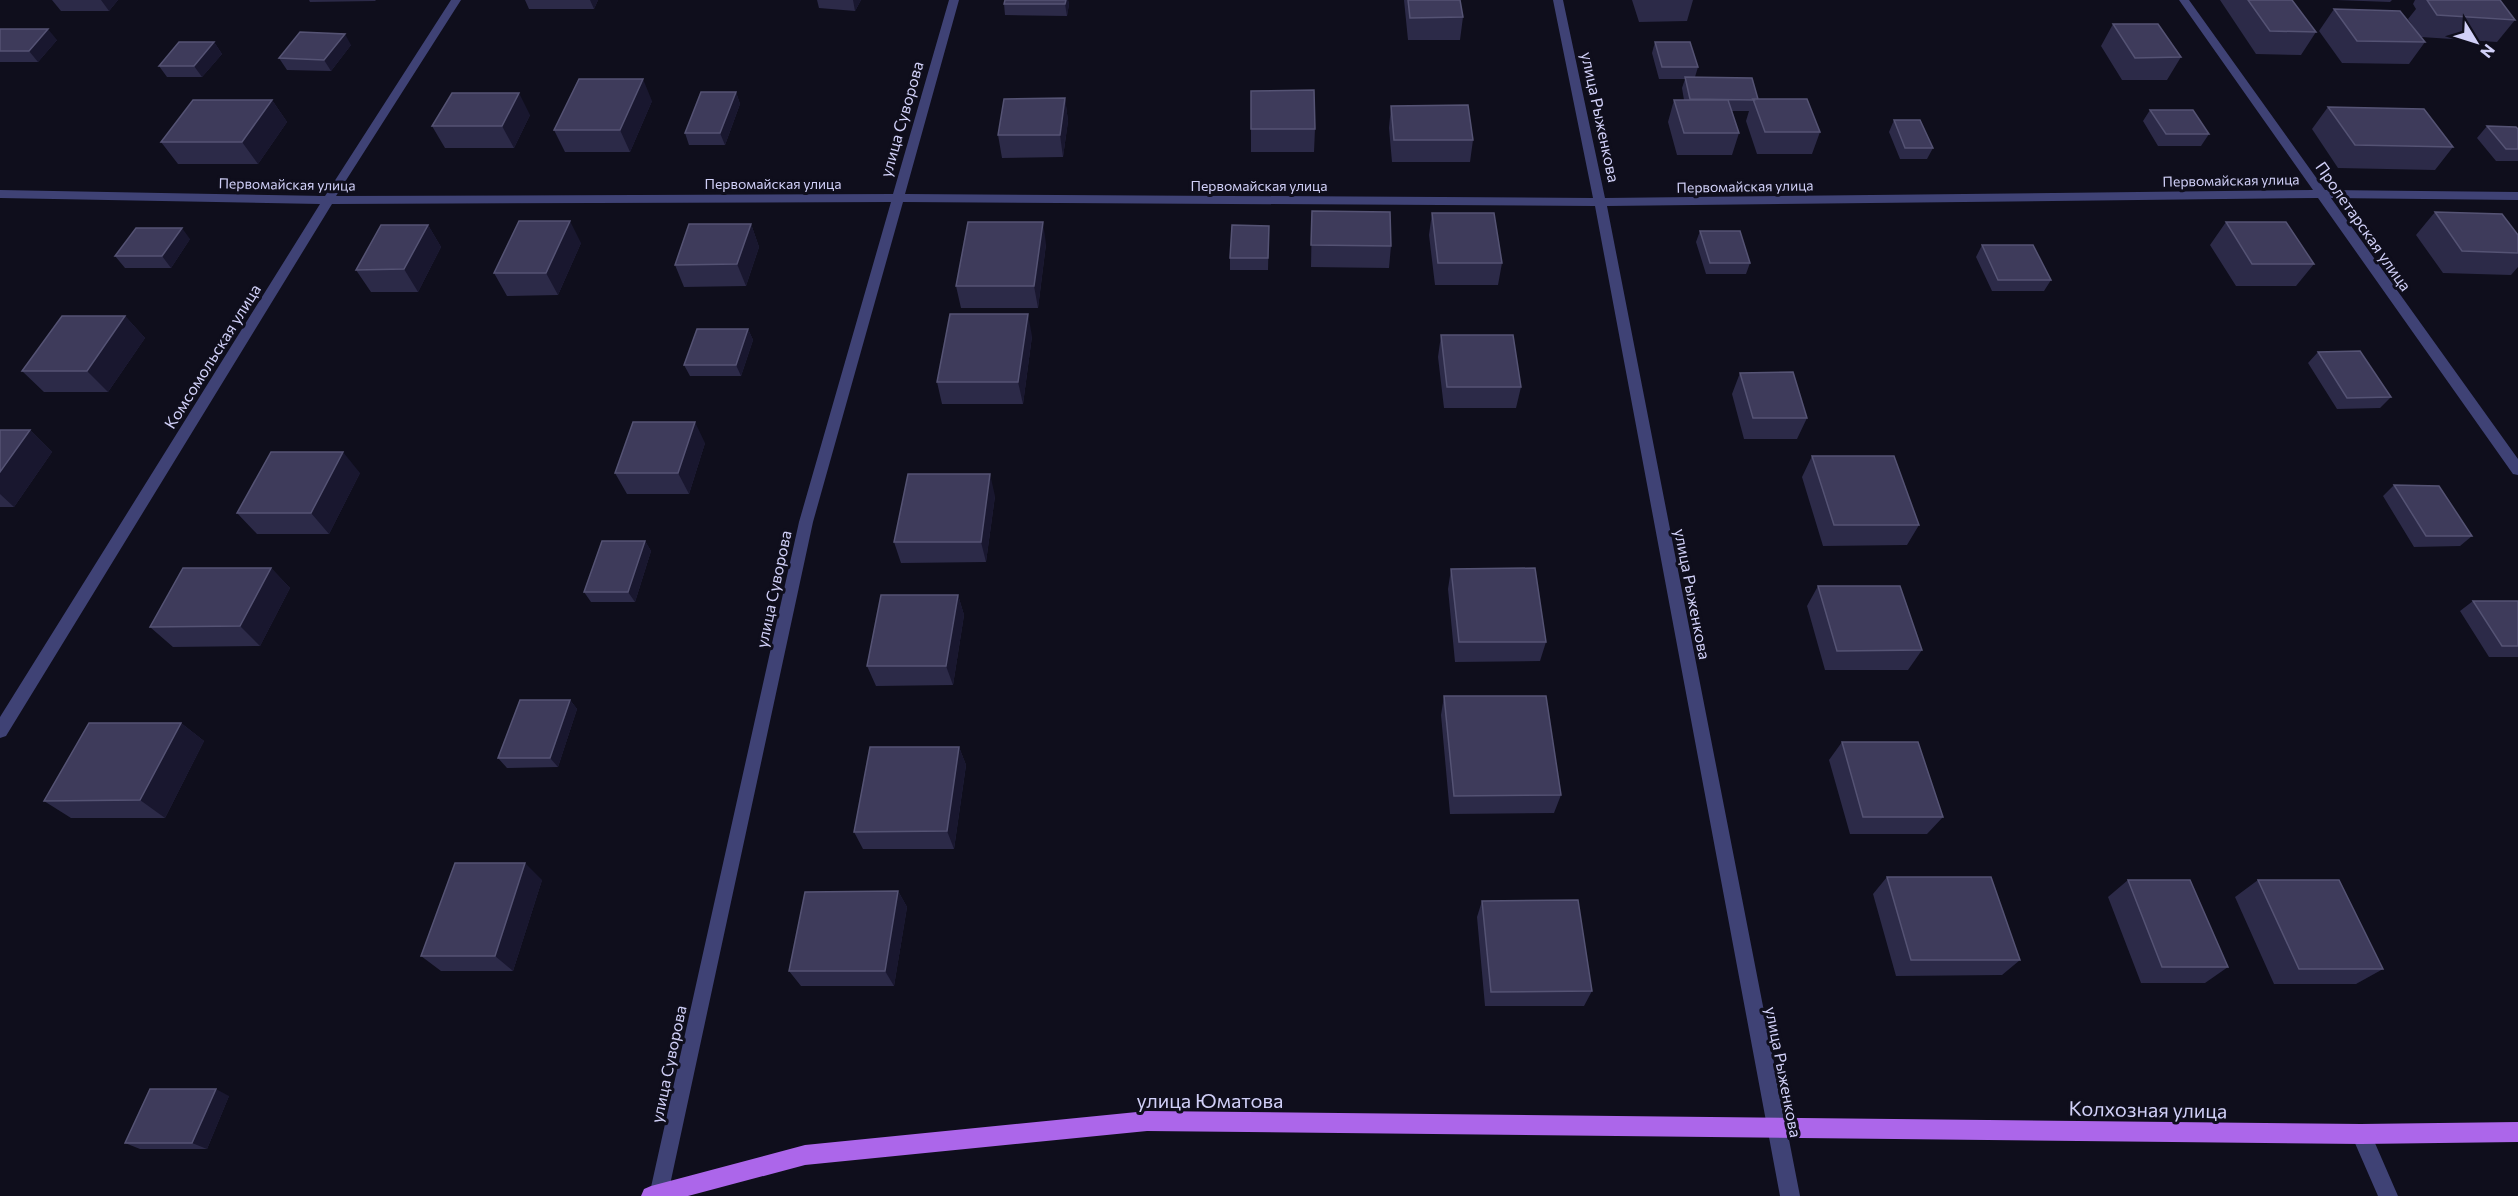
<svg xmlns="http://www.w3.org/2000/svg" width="2518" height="1196" viewBox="0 0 2518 1196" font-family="Commissioner,sans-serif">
<rect width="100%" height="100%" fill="#0f0e1c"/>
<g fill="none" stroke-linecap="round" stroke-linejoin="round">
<path fill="#3f4275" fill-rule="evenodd" d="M451 0H461L336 196 893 194 949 0H959L905 194 1593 198 1553 0H1563L1605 198 2313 190 2179 0H2189L2325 190 2518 192V200L2331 198 2518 459V475L2513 474 2318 198 1607 206 1800 1196H1780L1595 206 903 202 813 522 668 1194 667 1196H649L799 522 891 202 332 204 6 736 0 738V717L320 204 0 198V190L325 196Z
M2361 1124 2368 1127 2398 1196H2378L2351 1134 2354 1127Z"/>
<path fill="#ac66ea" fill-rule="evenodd" d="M1147 1111 2361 1124 2518 1122V1142L2361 1144 1147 1131 805 1165 688 1196H641L644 1189 651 1186 805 1145Z"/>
</g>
<path fill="#2c2a48" d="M52 0H118L109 11H61Z
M309 0H376L375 1 310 2Z
M525 0H598L594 9H529Z
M817 0H861L855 11 819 8Z
M1005 0H1068L1069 4 1067 16 1005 15 1004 4Z
M1404 0H1460L1463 17 1460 40H1408Z
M1632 0H1693L1687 21 1639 22Z
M2220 0H2292L2316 32 2301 55 2256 54Z
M2336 0H2392L2390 2Z
M2415 0H2500L2515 20 2497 42 2421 37 2425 42 2409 64 2342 63 2319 31 2334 9 2417 32 2408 19 2416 9 2413 4Z
M2113 24 2181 57 2167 80H2122L2101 46Z
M0 29 57 40 38 62H0Z
M214 42 222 54 202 77H167L159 66Z
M1655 42 1698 67 1695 77 1758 99 1820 132 1812 154H1757L1746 121 1749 111H1732L1739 133 1732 155H1677L1668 122 1674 100H1684L1682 88 1685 79H1659L1652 53Z
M351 45 331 71 287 70 279 58Z
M1251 91 1315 129 1314 152H1251Z
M736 92 740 104 725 145H689L685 133Z
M1065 98 1068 121 1063 157 1002 158 998 135Z
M272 100 287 122 258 164H178L161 142Z
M652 101 630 152H565L554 130Z
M1391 106 1473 140 1470 162H1392L1389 128Z
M2328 107 2453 147 2435 170 2338 168 2312 129Z
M2150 110 2209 134 2201 146H2158L2143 121Z
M530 115 514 148H445L432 126Z
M1894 120 1933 148 1927 159H1900L1889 132Z
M2487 126 2518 129V161H2496L2477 138Z
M1312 211 1391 246 1389 268 1311 267Z
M2435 212 2518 235V267L2511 275 2443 273 2416 235Z
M1432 213 1502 263 1498 285H1435L1429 235Z
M2226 222 2314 264 2296 286H2236L2210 245Z
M751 224 759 247 746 286 684 287 675 265Z
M428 225 441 247 418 292H371L356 270Z
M1269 226 1268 270H1230V258Z
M1700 231 1750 263 1746 274H1706L1696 242Z
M190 239 171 268H125L115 256Z
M581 243 558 295 507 296 494 273Z
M1046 244 1038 308H961L956 286Z
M1982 245 2051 280 2044 291H1992L1976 257Z
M125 316 145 338 108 392H44L22 371Z
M748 329 753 340 741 376H690L684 365Z
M1441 335 1521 387 1516 408H1444L1438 357Z
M1032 336 1023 404H942L937 382Z
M2318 352 2391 397 2380 408 2337 409 2308 363Z
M1740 373 1807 418 1797 439H1744L1732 394Z
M0 430H30L52 452 14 507H0Z
M705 443 689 494H627L615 473Z
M1812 456 1919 525 1907 545 1823 546 1802 477Z
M360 473 329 534H257L237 513Z
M2394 485 2472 536 2460 546 2414 547 2383 496Z
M995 496 986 562 901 563 894 542Z
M645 541 651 551 635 602H591L584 592Z
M271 568 290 588 260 646 173 647 150 627Z
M1451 569 1546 642 1540 661 1455 662 1448 589Z
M1818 586 1922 650 1908 670H1825L1807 606Z
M958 595 964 615 953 685 876 686 867 666Z
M2473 601H2518V657H2489L2460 611Z
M1444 696 1561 795 1554 813 1450 814 1441 715Z
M570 700 577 709 558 767 507 768 498 758Z
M181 723 204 741 165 818H71L44 801Z
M1842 742 1943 817 1927 834H1850L1829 760Z
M959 747 966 765 954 849H863L854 832Z
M1887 877 2020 960 2002 975 1896 976 1873 894Z
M542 880 513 971H441L421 956Z
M2128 880 2228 967 2205 983H2141L2108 897Z
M2258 880 2383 969 2356 984H2274L2235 897Z
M898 891 907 907 894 986H801L789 971Z
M1482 901 1592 991 1584 1006H1485L1477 917Z
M229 1096 207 1149H140L125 1143Z"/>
<path fill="#19172f" d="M101 0H118L109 11Z
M590 0H598L594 9Z
M853 0H861L855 11Z
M1066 0H1068L1069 4 1067 16 1065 4Z
M48 29 57 40 38 62 29 51Z
M345 34 351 45 331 71 324 60Z
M214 42 222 54 202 77 194 66Z
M643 79 652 101 630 152 620 130Z
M736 92 740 104 725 145 720 133Z
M519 93 530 115 514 148 502 126Z
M1065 98 1068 121 1063 157 1060 135Z
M272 100 287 122 258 164 242 142Z
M570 221 581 243 558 295 546 273Z
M1043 222 1046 244 1038 308 1034 286Z
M751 224 759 247 746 286 737 264Z
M428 225 441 247 418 292 404 269Z
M182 228 190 239 171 268 162 256Z
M1028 314 1032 336 1023 404 1018 382Z
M125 316 145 338 108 392 87 371Z
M748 329 753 340 741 376 736 365Z
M695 422 705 443 689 494 678 473Z
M30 430 52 452 14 507 0 494V472Z
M343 452 360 473 329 534 311 513Z
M990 474 995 496 986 562 981 542Z
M645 541 651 551 635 602 628 592Z
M271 568 290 588 260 646 240 626Z
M958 595 964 615 953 685 946 666Z
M570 700 577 709 558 767 550 758Z
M181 723 204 741 165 818 140 800Z
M959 747 966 765 954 849 947 831Z
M525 863 542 880 513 971 495 956Z
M898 891 907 907 894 986 885 971Z
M216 1089 229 1096 207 1149 192 1143Z"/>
<path fill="#3e3b5b" stroke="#555374" stroke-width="1.5" d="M1005 0H1066L1065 4H1004Z
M1408 0H1460L1463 17 1410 18Z
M2248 0H2292L2316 32 2270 31Z
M2427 0H2500L2515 20 2437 15Z
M2334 9 2400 11 2425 42 2357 41Z
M2113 24H2158L2181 57 2135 58Z
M0 29H48L29 51H0Z
M300 32 345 34 324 60 279 58Z
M179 42H214L194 66H159Z
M1655 42H1690L1698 67H1662Z
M1685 77 1752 78 1758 99H1753L1754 100 1690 99Z
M579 79H643L620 130H554Z
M1314 90 1315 129H1251V91Z
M701 92H736L720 133H685Z
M452 93H519L502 126H432Z
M1065 98 1060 135H998L1004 99Z
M1753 99H1807L1820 132H1765Z
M193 100H272L242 142H161Z
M1674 100H1728L1739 133H1684Z
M1468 105 1473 140H1394L1391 106Z
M2328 107 2424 109 2453 147 2355 145Z
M2150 110H2193L2209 134H2166Z
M1894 120H1920L1933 148H1905Z
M2487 126 2516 127 2518 129V149H2506Z
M1312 211 1390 212 1391 246 1311 245Z
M2435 212 2502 214 2518 235V253L2462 251Z
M1432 213H1494L1502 263H1438Z
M519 221H570L546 273H494Z
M968 222H1043L1034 286H956Z
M2226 222H2286L2314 264H2252Z
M689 224H751L737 264 675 265Z
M381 225H428L404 269 356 270Z
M1232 225 1269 226 1268 258H1230Z
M136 228H182L162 256H115Z
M1700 231H1740L1750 263H1710Z
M1982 245H2033L2051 280H1998Z
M950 314H1028L1018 382H937Z
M62 316H125L87 371H22Z
M697 329H748L736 365H684Z
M1441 335H1513L1521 387H1447Z
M2360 351 2391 397 2347 398 2318 352Z
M1793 372 1807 418H1753L1740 373Z
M633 422H695L678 473H615Z
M0 430H30L0 472Z
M271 452H343L311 513H237Z
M1812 456H1894L1919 525H1834Z
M908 474H990L981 542H894Z
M2394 485 2439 486 2472 536H2426Z
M602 541H645L628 592H584Z
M183 568H271L240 626 150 627Z
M1535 568 1546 642H1459L1451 569Z
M1818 586H1900L1922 650 1837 651Z
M881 595H958L946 666H867Z
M2473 601H2518V646H2502Z
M1444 696H1546L1561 795 1454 796Z
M520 700H570L550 758H498Z
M89 723H181L140 800 44 801Z
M1842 742H1918L1943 817H1863Z
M870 747H959L947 831 854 832Z
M455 863H525L495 956H421Z
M1887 877H1991L2020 960H1911Z
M2128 880H2190L2228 967H2162Z
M2258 880H2339L2383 969H2299Z
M898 891 885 971H789L805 892Z
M1578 900 1592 991 1491 992 1482 901Z
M150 1089H216L192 1143H125Z"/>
<g text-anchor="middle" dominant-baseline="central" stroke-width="6" stroke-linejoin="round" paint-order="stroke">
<g font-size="14" fill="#d1d0f8" stroke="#0f0e1c">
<text transform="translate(2231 180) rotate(-1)">Первомайская улица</text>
<text x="773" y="183">Первомайская улица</text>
<text transform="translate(287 184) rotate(1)">Первомайская улица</text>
<text x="1259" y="185">Первомайская улица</text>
<text transform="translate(1745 186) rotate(-1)">Первомайская улица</text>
</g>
<g font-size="16" fill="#d1d0f8" stroke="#0f0e1c">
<text transform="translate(1601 117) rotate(78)">улица Рыженкова</text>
<text transform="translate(901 119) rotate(-74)">улица Суворова</text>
<text transform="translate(2364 226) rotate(55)">Пролетарская улица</text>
<text transform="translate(212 356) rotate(-58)">Комсомольская улица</text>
<text transform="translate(773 589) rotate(-78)">улица Суворова</text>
<text transform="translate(1693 594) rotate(79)">улица Рыженкова</text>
<text transform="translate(668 1064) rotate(-78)">улица Суворова</text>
<text transform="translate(1784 1072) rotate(79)">улица Рыженкова</text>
</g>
<g font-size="20" fill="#d1d0f8" stroke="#0f0e1c">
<text x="1210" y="1100">улица Юматова</text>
<text transform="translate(2148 1109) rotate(1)">Колхозная улица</text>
</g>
</g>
<g transform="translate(2476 42) rotate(128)" stroke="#0f0e1c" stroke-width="4.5" paint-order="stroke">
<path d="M0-4.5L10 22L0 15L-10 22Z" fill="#d1d0f8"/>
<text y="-9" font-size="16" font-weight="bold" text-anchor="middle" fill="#d1d0f8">N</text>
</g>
</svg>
